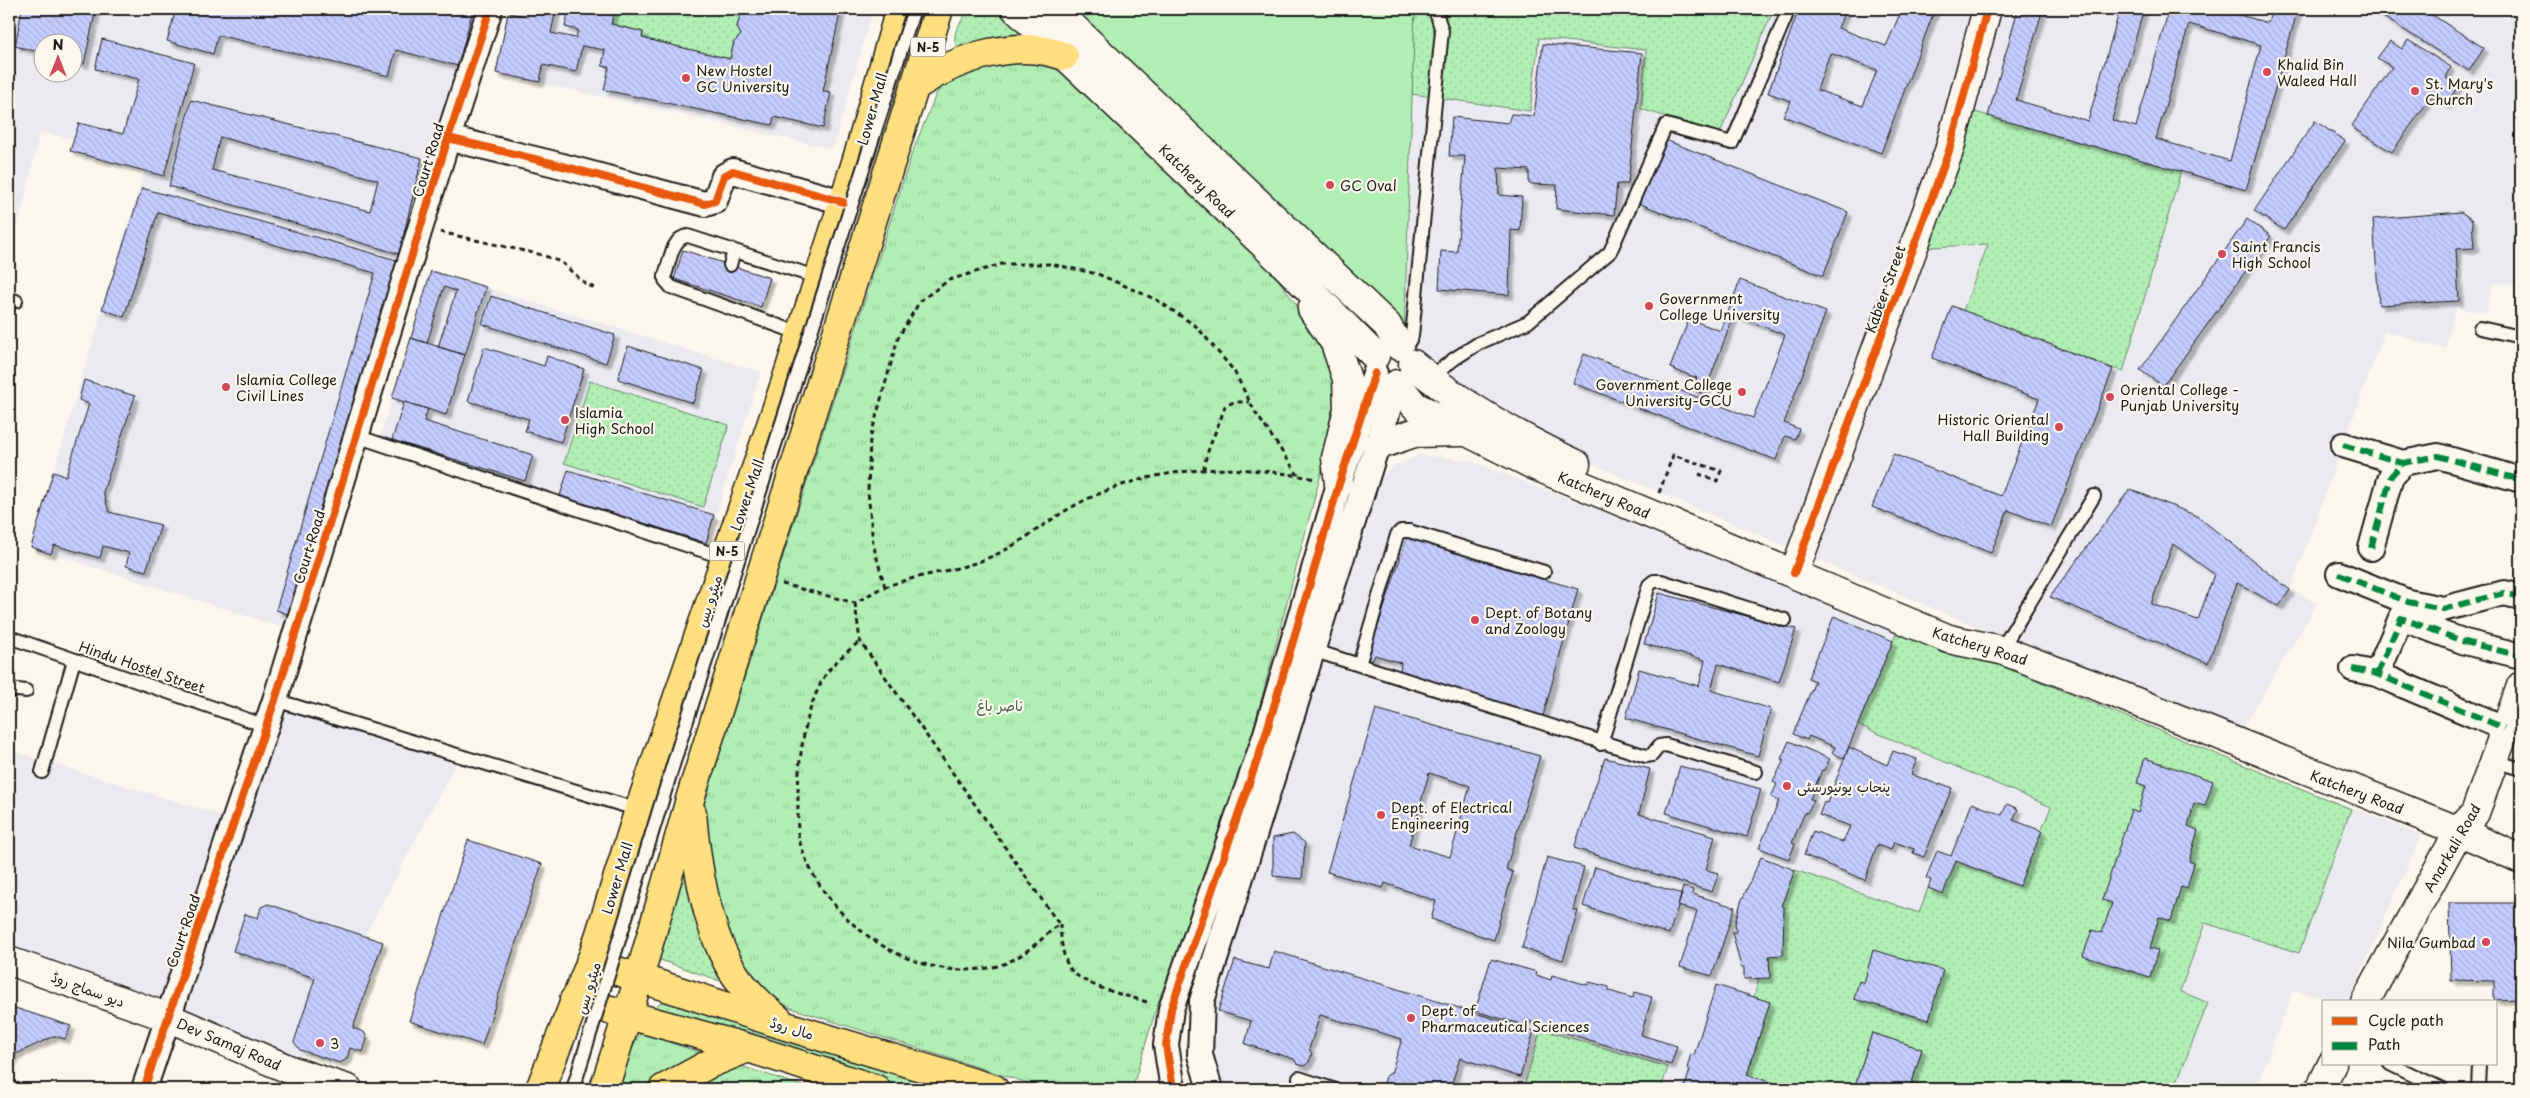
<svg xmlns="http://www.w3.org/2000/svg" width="2530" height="1098" viewBox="0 0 2530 1098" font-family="'Playpen Sans','Playpen Sans Arabic',sans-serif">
<defs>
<pattern id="grass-dots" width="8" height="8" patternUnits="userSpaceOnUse" patternTransform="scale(1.25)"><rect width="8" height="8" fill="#b0eeb4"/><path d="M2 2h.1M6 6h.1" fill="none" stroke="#97cc9a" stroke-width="1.8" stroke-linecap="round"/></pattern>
<pattern id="park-tufts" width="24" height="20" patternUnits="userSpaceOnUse" patternTransform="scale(1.25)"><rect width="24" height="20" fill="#b0eeb4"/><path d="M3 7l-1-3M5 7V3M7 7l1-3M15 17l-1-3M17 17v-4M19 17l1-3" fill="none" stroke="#97cc9a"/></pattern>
<pattern id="building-back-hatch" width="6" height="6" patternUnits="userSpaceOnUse" patternTransform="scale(1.25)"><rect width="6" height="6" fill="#c5ccfe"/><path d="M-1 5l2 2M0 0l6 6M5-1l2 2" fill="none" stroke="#a9afd9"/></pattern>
<filter id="shadow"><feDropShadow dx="4.5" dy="4.5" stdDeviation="1" flood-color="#0004"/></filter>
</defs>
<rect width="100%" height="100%" fill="#fbf7ec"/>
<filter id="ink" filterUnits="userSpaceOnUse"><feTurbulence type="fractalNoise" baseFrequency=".02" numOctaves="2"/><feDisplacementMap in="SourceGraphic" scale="10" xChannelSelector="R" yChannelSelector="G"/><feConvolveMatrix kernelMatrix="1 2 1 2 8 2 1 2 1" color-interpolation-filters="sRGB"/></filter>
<g filter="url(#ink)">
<path fill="#ebeaf1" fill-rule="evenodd" d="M9 9H490L296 632 31 547 144 171 70 151 74 139 40 132 18 227 9 225ZM42 42H72V72H42Z
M509 9H873L833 149 496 73Z
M1415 9H2521V285L2493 283 2486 313 2456 308 2445 349 2385 331 2290 590 2318 603 2237 737 1554 448 1426 369 1404 336Z
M431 271 761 372 707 544 378 443Z
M1420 455 1467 460 1900 624 2237 763 2421 835 2349 1000 2293 992 2255 1089H1224L1212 1055 1207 1016 1374 484 1393 466Z
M275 700 460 756 293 1071 171 1005 9 946V750L234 819Z"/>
<path fill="url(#grass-dots)" stroke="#668568" d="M615 9H742L737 27 741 35 734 42 730 59 642 38 643 32 611 24Z
M969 9H1009L1046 44 1020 36H1003L959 48C947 38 963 19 969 9Z
M1415 9H1774L1720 133 1641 109 1646 50 1539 38 1530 111 1412 94Z
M1961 108 2181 171 2123 372 1963 311 1988 244 1914 248Z
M590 381 729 425 703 507 564 463Z
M1900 624 2351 809 2299 953 2205 923 2180 991 2208 1003 2174 1089H1910L1922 1049 1872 1033 1854 1089H1794L1747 1075 1770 1002 1754 997 1759 978 1770 977 1769 956 1783 940 1784 907 1781 906 1795 870 1919 913 1928 888 1943 893 1956 861 2019 886 2051 807 1858 725Z
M681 843 726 983 652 957Z
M664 1000 945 1089H908L661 1013 657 1009V1005Z
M1541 1029 1668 1067 1661 1089H1523Z"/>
<path fill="url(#park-tufts)" stroke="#668568" d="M1049 58 1272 271 1340 365 1343 390 1240 780 1158 1003 1132 1089H1046L788 1007 765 991 745 970 732 950 699 819 912 153 937 92 949 82 974 66Z
M641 1033 811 1089H615L627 1054Z"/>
<path fill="#b0eeb4" stroke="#668568" d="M1073 9H1415L1404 336Z"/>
<path fill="url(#building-back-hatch)" stroke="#1c1c1c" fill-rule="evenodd" filter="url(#shadow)" d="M22 9H96L84 64 72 61V42H42V53L15 46Z
M176 9H473L458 66 396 50 389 76 218 35 213 54 167 41Z
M529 9H556L551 33 576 38 578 30 565 27 569 9H615L611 24 643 32 642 38 730 59 734 42 741 35 737 27 742 9H841L823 91 831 92 823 128 774 117 772 125 604 90 609 67 602 66 605 50 582 46 576 72 543 65 540 82 496 73 508 13 527 16Z
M1799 9H1846L1838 28 1886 46 1902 9H1935L1881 153 1783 116 1791 101 1768 93ZM1830 53 1877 70 1863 106 1817 90Z
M2018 9H2043L2016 100 2088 121 2120 9H2144L2112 120 2136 127 2169 9H2219L2268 23 2272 9H2298L2246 190 1988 116ZM2189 24 2261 45 2230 161 2156 139Z
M2371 9H2423L2484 48 2469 71Z
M102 39 194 63 164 176 70 151 79 123 123 134 139 79 95 69Z
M2408 40 2451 67 2446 78 2458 86 2446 105 2431 97 2392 152 2351 127 2392 67 2377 58 2390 41 2402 49Z
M1543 44 1642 53 1628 184H1617L1614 215 1556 209 1557 185 1529 184V170L1498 168 1499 195 1522 197 1520 231 1511 230 1509 295 1439 289 1441 251 1457 252 1465 156H1449L1452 117 1508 123 1511 114 1534 116Z
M191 100 422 158 399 254 169 186ZM220 137 378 180 370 211 212 170Z
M2315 121 2345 141 2284 230 2254 211Z
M1663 139 1848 212 1823 276 1638 203Z
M142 188 400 261 293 616 276 610 375 273 158 212 124 317 102 309Z
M2461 212 2472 220 2474 248 2456 249 2459 301 2379 305 2373 219Z
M2247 219 2271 236 2163 386 2140 370Z
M683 250 770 278 761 307 674 279Z
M431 271 486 287 465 355 438 347 456 291 444 287 427 343 411 338Z
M1740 280 1826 312 1784 423 1799 429 1795 439 1785 436 1776 460 1573 383 1584 354 1753 418 1785 335 1734 315 1704 394 1692 390 1697 378 1670 368 1689 319 1721 331Z
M491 296 615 335 606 363 482 324Z
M1952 306 2113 369 2051 527 2008 510 1991 553 1872 507 1893 454 2001 496 2039 399 1932 358Z
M411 338 465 355 446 415 392 398Z
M628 346 704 370 693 403 618 379Z
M484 347 544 366 547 356 584 369 561 442 525 431 529 419 468 401Z
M84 380 135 396 103 492 109 512 161 525 146 571 126 566 129 553 103 546 100 558 54 545 51 554 31 547 53 472 66 476 89 404 79 400Z
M404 402 428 409 424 421 533 455 525 481 392 440Z
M568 470 714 515 706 543 560 496Z
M2130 489 2197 516 2290 590 2279 606 2237 583 2208 663 2050 597ZM2173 544 2214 574 2198 620 2151 604Z
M1408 534 1497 560 1494 565 1578 589 1543 716 1507 704 1505 711 1406 681 1408 673 1400 671 1401 663 1375 655 1372 661 1361 658 1363 650 1370 651Z
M1659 593 1796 629 1779 682 1718 664 1711 690 1771 709 1758 756 1626 718 1639 669 1699 686 1705 660 1644 644Z
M1834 616 1893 641 1844 758 1832 753 1835 747 1809 736 1807 740 1793 734 1815 681 1808 678Z
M1376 709 1540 756 1506 869 1513 872 1494 940 1431 919 1436 901 1385 883 1383 888 1327 872ZM1429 773 1470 786 1450 857 1409 845Z
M1789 741 1830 759 1824 770H1822L1810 799 1814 800 1807 813 1805 812 1792 843 1795 844 1789 859 1759 848 1779 801 1771 797 1777 784 1773 782 1784 760 1781 759Z
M1849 747 1887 765 1893 751 1917 759 1911 774 1939 785 1940 783 1952 788 1924 857 1913 853 1914 849 1894 842 1891 850 1877 845 1865 880 1804 855 1813 831 1843 842 1850 826 1819 815 1824 802 1827 803Z
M1605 758 1650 769 1639 814 1715 836 1706 870 1719 873 1712 892 1574 848Z
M2145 758 2213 781 2205 806 2194 803 2188 826 2198 830 2189 861 2194 863 2187 889 2181 887 2171 921 2159 917 2150 948 2158 950 2150 977 2083 956 2092 930 2102 933 2112 903 2102 900 2131 810 2138 813 2146 786 2137 783Z
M1680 766 1761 789 1747 837 1666 813Z
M1972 803 2002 815 2007 804 2018 809 2013 820 2042 831 2019 886 1956 861 1943 894 1928 888 1931 880 1926 878 1937 851 1951 856Z
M1293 834 1305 843 1302 879 1273 876V838Z
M468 840 542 864 482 1045 409 1021Z
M1547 857 1584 867 1573 910 1578 911 1563 960 1522 948Z
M1761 857 1795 870 1781 906 1784 907 1783 955 1769 956 1770 978 1744 979V967H1741L1732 932H1736L1735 924 1741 902Z
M1595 867 1682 894 1669 934 1583 906Z
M1683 887 1693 890 1692 894 1735 907 1712 976 1680 967 1697 911 1678 906Z
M2449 903H2521V999L2494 1000V981L2451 980Z
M268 904 383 942 353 1028 364 1032 367 1039 363 1052 350 1048 347 1059 340 1063 300 1050 294 1042 315 978 233 951 245 914 258 918 261 907Z
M1873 950 1943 970 1929 1020 1854 999 1859 981 1864 983Z
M1274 951 1534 1031 1520 1077 1460 1058 1450 1089H1388L1385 1088 1384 1083 1386 1076 1391 1073 1402 1039 1320 1015 1309 1049 1312 1054 1309 1062 1304 1066 1297 1064 1294 1059 1245 1044 1251 1021 1218 1011 1235 960 1269 969Z
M1491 959 1537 972 1536 975 1551 980 1552 975 1588 985 1589 982 1609 987V991L1633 998 1634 992 1652 997 1641 1035 1677 1046 1671 1065 1525 1020 1524 1025 1475 1011Z
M1716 985 1770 1002 1747 1075 1794 1089H1684L1690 1070 1687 1068 1691 1054 1694 1055Z
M9 1006 71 1026 65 1039 54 1036 14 1055 9 1072Z
M1872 1033 1922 1049 1910 1089H1854Z"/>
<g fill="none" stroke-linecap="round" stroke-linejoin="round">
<g stroke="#1c1c1c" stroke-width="16">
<path id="service" d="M730 265 734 251
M9 299 16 301
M2480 328 2521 337
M801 334 671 287 665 280V275C670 262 672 237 688 236L819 278
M1405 349 1412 336 1442 31 1435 9
M1430 378 1454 359 1479 343 1528 322 1610 252 1666 125 1732 143 1789 9
M356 436 725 558
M9 637 266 726
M1312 650 1646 756 1652 755 1659 746 1666 745 1756 772
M2001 650 2094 496
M1359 665 1397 535 1401 531H1409L1544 572
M9 689 26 691
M275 700 639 810
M1601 744 1649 585 1654 581H1661L1785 620
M2494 761 2521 769
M42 772 74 660
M2390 1064 2442 1089
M1299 1078 1333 1089
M2478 1089 2479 1064"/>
</g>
<g stroke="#1c1c1c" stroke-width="28">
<path id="minor" d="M448 138 551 163 705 204 715 201 724 176 733 171 843 202
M2343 445 2403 463
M2371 548 2391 476 2403 463 2438 456 2521 480
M2339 574 2408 602 2443 609 2504 593 2521 597
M2353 669 2377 674 2504 728
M2377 674 2401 618 2465 642 2521 656
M144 1089 275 700 448 138 490 9
M1173 1089 1166 1045 1171 1009 1265 737 1339 484 1375 373
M1210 1089 1200 1055 1202 1001 1396 385"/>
</g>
<g stroke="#1c1c1c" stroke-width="31">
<path id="tertiary" d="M1794 573 1949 151 1987 9
M2365 1002 2459 831 2475 813 2521 686
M2320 1089 2332 1064"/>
</g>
<g stroke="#1c1c1c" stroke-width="31">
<path id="secondary" d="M1016 9 1281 261 1375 356
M1054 9 1387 325 1399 346
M1312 309 1335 343 1347 379 1348 409 1336 458 1339 484
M1413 364C1461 405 1519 437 1576 464
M1397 384 1415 406 1533 465 1949 639 2001 650 2099 687 2459 831 2521 859
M1376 446 1414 433 1461 432
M9 961 167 1017 293 1071 348 1089"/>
</g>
<g stroke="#1c1c1c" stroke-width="31">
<path id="primary" d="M917 85C959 57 1016 38 1064 56
M692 813C696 862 707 935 736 976 748 993 763 1007 779 1020
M590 962 786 1026 994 1089
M574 1000 748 1048 876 1089
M540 1089 593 956 639 810 785 384 858 156 900 9
M604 1089 639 978 691 796 939 9
M663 1089 709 1064 748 1048"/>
</g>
<path stroke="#1c1c1c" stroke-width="3" stroke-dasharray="5 4" stroke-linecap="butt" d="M440 232 542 255 561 262 587 285 596 288
M1204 470C1204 454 1220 424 1225 406L1234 402H1249
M1659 493 1673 455 1721 471 1717 481 1699 474
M782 584 855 603C865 598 875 590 885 587 918 574 955 572 988 558 1019 546 1043 523 1072 507 1147 465 1233 462 1316 479
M885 587 873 544 868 491 870 439 898 338 920 301 949 280 1002 264H1051L1098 274 1157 300 1197 327 1234 371 1255 412 1298 475
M855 603 860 641 1059 924C1040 940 1019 962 993 967 910 985 820 918 799 839 797 831 798 821 798 812 797 770 802 717 823 679 831 664 847 652 860 641
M1060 924C1061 939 1062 958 1071 970 1085 987 1129 996 1150 1003"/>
<use href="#service" stroke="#fbf7ec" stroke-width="12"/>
<use href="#minor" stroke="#fbf7ec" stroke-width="24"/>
<use href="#tertiary" stroke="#fbf7ec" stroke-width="28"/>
<use href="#secondary" stroke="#fbf7ec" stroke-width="28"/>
<use href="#primary" stroke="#fddf80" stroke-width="28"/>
<g stroke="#1c1c1c" stroke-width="16" stroke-linecap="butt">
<path id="service-bridge" d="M573 1089 682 736 914 9"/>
</g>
<use href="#service-bridge" stroke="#fbf7ec" stroke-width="12"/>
<path stroke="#00873e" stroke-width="6" stroke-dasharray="12 6" stroke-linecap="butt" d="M2343 445 2403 463
M2371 548 2391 476 2403 463 2438 456 2521 480
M2339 574 2408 602 2443 609 2504 593 2521 597
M2353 669 2377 674 2504 728
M2377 674 2401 618 2465 642 2521 656
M2320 1088 2323 1089"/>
<g stroke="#fbf7ec" stroke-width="11">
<path id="cycleway" d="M448 138 551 163 705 204 715 201 724 176 733 171 843 202
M1794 573 1949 151 1987 9
M144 1089 275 700 448 138 490 9
M1173 1089 1166 1045 1171 1009 1265 737 1339 484 1375 373"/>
</g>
<use href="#cycleway" stroke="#e8590c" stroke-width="8"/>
</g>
</g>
<g fill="#d1495b" stroke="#fbf7ec" stroke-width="2">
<circle cx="2267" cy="72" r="5"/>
<circle cx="686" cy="78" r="5"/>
<circle cx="2415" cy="91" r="5"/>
<circle cx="1330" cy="185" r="5"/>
<circle cx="2222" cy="254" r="5"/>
<circle cx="1649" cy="306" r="5"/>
<circle cx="226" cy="387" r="5"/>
<circle cx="1742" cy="392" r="5"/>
<circle cx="2110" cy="397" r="5"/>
<circle cx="565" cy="420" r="5"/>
<circle cx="2059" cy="427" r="5"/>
<circle cx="1475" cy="620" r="5"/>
<circle cx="1787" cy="786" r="5"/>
<circle cx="1381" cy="815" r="5"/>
<circle cx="2486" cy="942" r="5"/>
<circle cx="1411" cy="1018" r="5"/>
<circle cx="320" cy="1043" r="5"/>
</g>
<g text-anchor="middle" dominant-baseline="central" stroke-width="4.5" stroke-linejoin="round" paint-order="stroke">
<g fill="#fbf7ec" stroke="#5f5e5a" stroke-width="1">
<rect x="910.5" y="37.5" width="35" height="19" rx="4"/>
<rect x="709.5" y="541.5" width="35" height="19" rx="4"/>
</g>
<g font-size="12" font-weight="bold" fill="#1c1c1c">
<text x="928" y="47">N-5</text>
<text x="727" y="551">N-5</text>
</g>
<g font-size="14" fill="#1c1c1c" stroke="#fbf7ec" text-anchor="start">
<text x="2277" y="64">Khalid Bin<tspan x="2277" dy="16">Waleed Hall</tspan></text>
<text x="696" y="70">New Hostel<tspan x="696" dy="16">GC University</tspan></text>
<text x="2425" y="83">St. Mary's<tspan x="2425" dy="16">Church</tspan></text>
<text x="1340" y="185">GC Oval</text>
<text x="2232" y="246">Saint Francis<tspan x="2232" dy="16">High School</tspan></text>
<text x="1659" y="298">Government<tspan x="1659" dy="16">College University</tspan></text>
<text x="236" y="379">Islamia College<tspan x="236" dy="16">Civil Lines</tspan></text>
<text x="1732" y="384" text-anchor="end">Government College<tspan x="1732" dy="16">University-GCU</tspan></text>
<text x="2120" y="389">Oriental College -<tspan x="2120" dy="16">Punjab University</tspan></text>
<text x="575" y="412">Islamia<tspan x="575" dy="16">High School</tspan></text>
<text x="2049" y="419" text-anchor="end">Historic Oriental<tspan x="2049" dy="16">Hall Building</tspan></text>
<text x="1485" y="612">Dept. of Botany<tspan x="1485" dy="16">and Zoology</tspan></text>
<text x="1797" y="786">پنجاب یونیورسٹی</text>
<text x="1391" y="807">Dept. of Electrical<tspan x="1391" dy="16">Engineering</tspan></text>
<text x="2476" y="942" text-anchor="end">Nila Gumbad</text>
<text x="1421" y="1010">Dept. of<tspan x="1421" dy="16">Pharmaceutical Sciences</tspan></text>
<text x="330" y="1043">3</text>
</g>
<g font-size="14" fill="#1c1c1c" stroke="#fbf7ec">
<text transform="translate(872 109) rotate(-74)">Lower Mall</text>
<text transform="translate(428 160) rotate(-73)">Court Road</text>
<text transform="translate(1197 181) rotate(44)">Katchery Road</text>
<text transform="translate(1885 289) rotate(-70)">Kabeer Street</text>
<text transform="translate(747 495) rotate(-71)">Lower Mall</text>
<text transform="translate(1604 495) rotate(23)">Katchery Road</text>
<text transform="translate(309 547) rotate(-73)">Court Road</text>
<text transform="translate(709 601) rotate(-72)">میٹرو بس</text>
<text transform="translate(1980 646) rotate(17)">Katchery Road</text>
<text transform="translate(142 667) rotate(19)">Hindu Hostel Street</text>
<text transform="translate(2357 792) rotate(21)">Katchery Road</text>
<text transform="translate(2452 848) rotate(-60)">Anarkali Road</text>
<text transform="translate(617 878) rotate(-73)">Lower Mall</text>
<text transform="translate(183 931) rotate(-71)">Court Road</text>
<text transform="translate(588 988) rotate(-73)">میٹرو بس</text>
<text transform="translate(88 989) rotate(20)">دیو سماج روڈ</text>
<text transform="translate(792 1028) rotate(17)">مال روڈ</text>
<text transform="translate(229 1044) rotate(23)">Dev Samaj Road</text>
</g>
<g font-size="14" fill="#485b4a" stroke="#fbf7ec">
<text x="1000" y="705">ناصر باغ</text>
</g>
</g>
<rect width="2530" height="1098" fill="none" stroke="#fbf7ec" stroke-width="30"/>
<rect x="15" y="15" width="2500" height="1068" fill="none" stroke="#1c1c1c" stroke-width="2" filter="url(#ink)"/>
<rect x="2322" y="1000" width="175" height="65" fill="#fbf7ec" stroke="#a29f99"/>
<rect x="2332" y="1017" width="25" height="8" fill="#e8590c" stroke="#a29f99"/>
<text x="2368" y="1026" font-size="15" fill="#1c1c1c">Cycle path</text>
<rect x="2332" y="1042" width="25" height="8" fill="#00873e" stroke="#a29f99"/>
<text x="2368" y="1050" font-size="15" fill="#1c1c1c">Path</text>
<g transform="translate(58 58)"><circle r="24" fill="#fbf7ec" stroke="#a29f99"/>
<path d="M0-4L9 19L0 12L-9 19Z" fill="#d1495b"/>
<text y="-8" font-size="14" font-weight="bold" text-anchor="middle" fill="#1c1c1c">N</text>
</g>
</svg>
